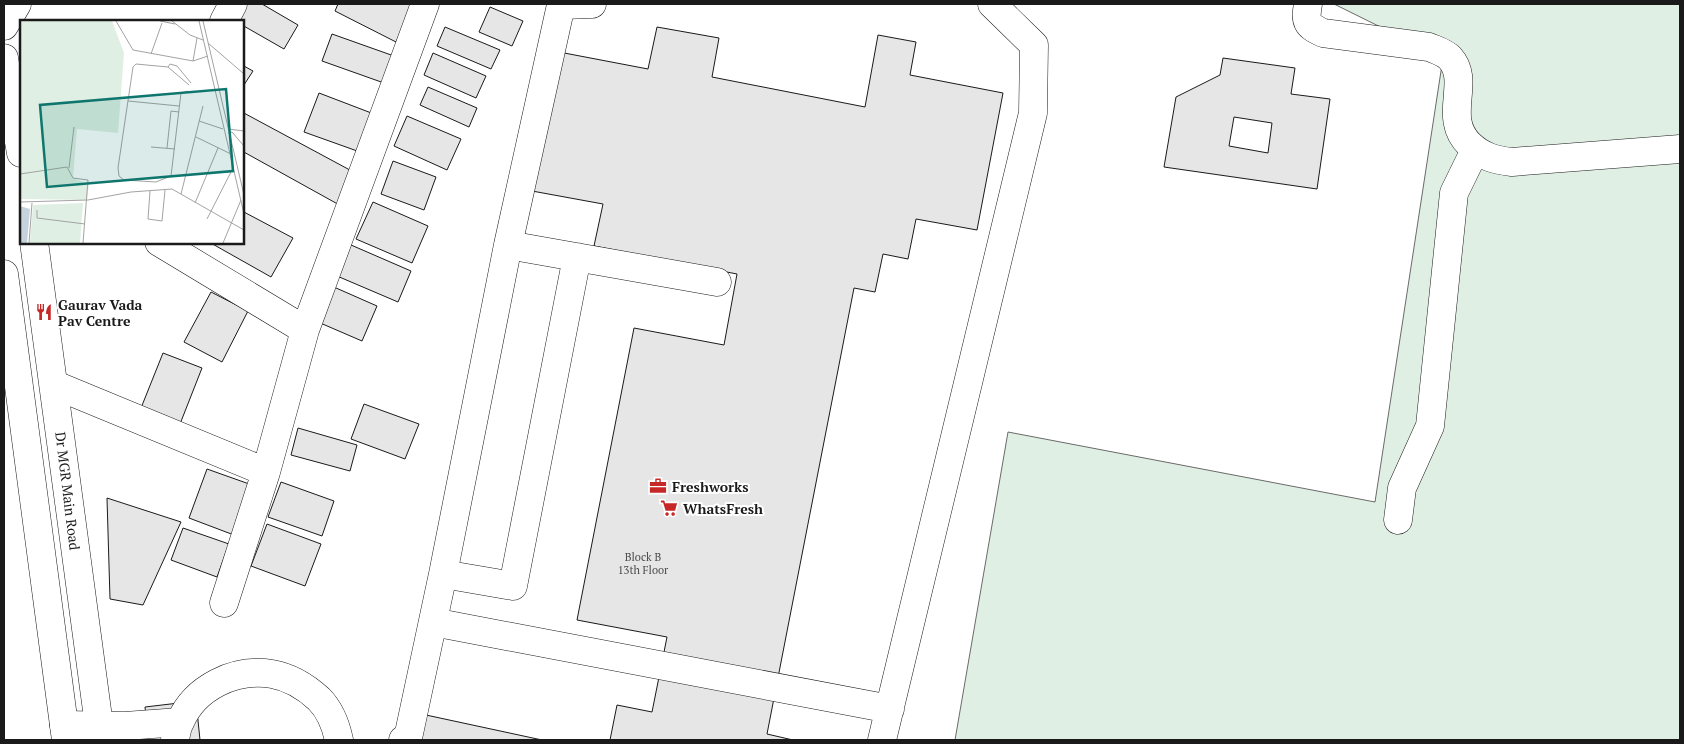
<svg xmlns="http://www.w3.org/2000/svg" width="1684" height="744" viewBox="0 0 1684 744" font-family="'PT Serif',serif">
<rect width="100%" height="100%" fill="#fff"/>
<path fill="#e0efe3" stroke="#6a6a6a" d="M1334 4H1680V740H955L1008 432 1375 502 1443 58Z"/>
<path fill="#e6e6e6" stroke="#1a1a1a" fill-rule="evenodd" d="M238 4H262L298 25 284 49 242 25V21H237Z
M338 4H415L396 42 335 11Z
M490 7 523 21 512 46 479 32Z
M445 27 500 50 491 69 437 46Z
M657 27 719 38 712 77 865 107 878 35 916 42 910 75 1003 93 977 230 916 219 908 259 883 254 875 292 854 288 767 734 793 740H610L617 705 652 712 667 637 577 620 634 328 724 345 737 274 594 246 603 204 532 191 559 52 648 69Z
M332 34 394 56 384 83 322 61Z
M433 53 486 76 476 98 424 75Z
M1223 58 1295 68 1291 94 1330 99 1317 189 1164 167 1176 97 1220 75ZM1234 117 1272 123 1268 153 1229 146Z
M242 65 253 71 242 88Z
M428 87 477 108 469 127 420 105Z
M319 93 374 114 360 152 304 132Z
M242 112 361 176 343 207 242 151Z
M407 116 461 139 447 170 394 146Z
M393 161 436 177 424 210 381 194Z
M373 202 428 226 412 263 356 239Z
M242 211 293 238 271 277 209 242H242Z
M351 245 411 271 398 302 337 276Z
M327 284 377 306 362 341 311 319Z
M211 292 248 311 222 362 184 342Z
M163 353 202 368 180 424 141 408Z
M364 404 419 424 405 459 351 439Z
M298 428 357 445 350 471 291 455Z
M207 469 252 485 234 535 189 518Z
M281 482 334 501 322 536 268 517Z
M107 498 181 522 143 605 110 599Z
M267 524 321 544 305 586 251 566Z
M183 528 229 544 217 577 171 560Z
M196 701 200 740H148L145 707Z
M426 715 542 740H421Z"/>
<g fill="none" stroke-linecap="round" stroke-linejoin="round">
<g stroke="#1a1a1a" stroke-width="29">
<path id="minor" d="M1308 4C1305 22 1306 25 1323 33L1429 47C1436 50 1444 52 1450 58 1472 82 1441 117 1470 145 1483 157 1495 160 1512 162L1680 149
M224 21 233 4
M4 26 17 4
M159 242 305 330
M508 245 717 282
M55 385 266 472
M1398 520 1402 488 1430 426 1454 193 1475 150
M443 574 513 586 577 257
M224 603 266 472 305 330 425 4
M433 622 890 709
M64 725 125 726 180 722
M175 740C176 734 177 727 180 722 195 687 235 668 272 674 289 677 306 687 319 699 330 710 336 726 339 740
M403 740 408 738 443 574 508 245 561 5 592 4
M882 740 1033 113 1034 45 992 4"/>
</g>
<g stroke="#1a1a1a" stroke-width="29">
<path id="major" d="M4 58 21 153
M34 242 101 740
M4 274 66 740"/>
</g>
<use href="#minor" stroke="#fff" stroke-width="28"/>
<use href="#major" stroke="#fff" stroke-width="28"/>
</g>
<defs>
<g id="restaurant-bare" transform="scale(1.35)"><path d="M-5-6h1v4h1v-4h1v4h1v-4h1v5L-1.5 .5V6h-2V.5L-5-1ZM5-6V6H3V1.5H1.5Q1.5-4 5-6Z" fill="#c62828" stroke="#fff" stroke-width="2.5" paint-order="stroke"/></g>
<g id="office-bare" transform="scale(1.35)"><path d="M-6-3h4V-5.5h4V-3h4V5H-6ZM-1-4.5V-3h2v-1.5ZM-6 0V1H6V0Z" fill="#c62828" stroke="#fff" stroke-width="2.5" paint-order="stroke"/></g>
<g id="supermarket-bare" transform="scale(1.35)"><path d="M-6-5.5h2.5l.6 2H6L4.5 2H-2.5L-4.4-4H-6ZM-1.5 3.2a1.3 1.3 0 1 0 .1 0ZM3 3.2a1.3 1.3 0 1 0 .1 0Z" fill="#c62828" stroke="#fff" stroke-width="2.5" paint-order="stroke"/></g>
</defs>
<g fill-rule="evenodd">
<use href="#restaurant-bare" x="44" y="312"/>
<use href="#office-bare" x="658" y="486"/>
<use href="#supermarket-bare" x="669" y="508"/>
</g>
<g text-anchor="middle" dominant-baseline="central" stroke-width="4" stroke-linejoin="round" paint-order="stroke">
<g font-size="11" fill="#4d4d4d">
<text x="643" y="557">Block B<tspan x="643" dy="13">13th Floor</tspan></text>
</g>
<g font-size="14" font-weight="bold" fill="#1a1a1a" stroke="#fff" text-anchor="start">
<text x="58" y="304">Gaurav Vada<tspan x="58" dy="16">Pav Centre</tspan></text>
<text x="672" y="486">Freshworks</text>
<text x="683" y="508">WhatsFresh</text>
</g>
<g font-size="14" fill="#1a1a1a" stroke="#fff">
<text transform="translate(68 491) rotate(83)">Dr MGR Main Road</text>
</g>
</g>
<g transform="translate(20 20)">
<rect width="224" height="224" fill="#fff"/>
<path d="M0 1H92L104 33 98 113 57 109 53 158 69 164 67 180 0 179ZM63 183 60 223H10L13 185Z" fill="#e0efe3"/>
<path d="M0 186 10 189 7 223H0Z" fill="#c6d2dc"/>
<path fill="none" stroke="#a3a3a3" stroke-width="1" d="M96 1 113 30 173 41 188 36M140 1 155 4M152 1 170 15 183 20M179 1 224 194M183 1 224 175M188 23 224 54M131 34 142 3M173 41 177 18M148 47 150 44 157 46 171 63M168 71 161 73 151 156 136 162 104 160 99 156 98 148 113 47 116 44 148 47 169 65M108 81 159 86M179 101 203 109M208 109 224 111M208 113 212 112 224 126M176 117 211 134M131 127 155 129M147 128 151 91 159 92M49 148 54 107M0 154 47 147 53 158 68 160 63 223M130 171 128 199 142 201 145 170M161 174 183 86M0 182 68 180 111 172 152 169 224 210M175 183 198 128M17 190V198L65 204M187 199 213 148M9 223 12 183M203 223 221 180"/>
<path fill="#0f766e" fill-opacity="0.15" stroke="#0f766e" stroke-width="2.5" d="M206 69 213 151 27 167 20 85Z"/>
<rect width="224" height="224" fill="none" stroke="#1a1a1a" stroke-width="2.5"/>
</g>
<rect width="1684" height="744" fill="none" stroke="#1a1a1a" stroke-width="10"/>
</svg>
